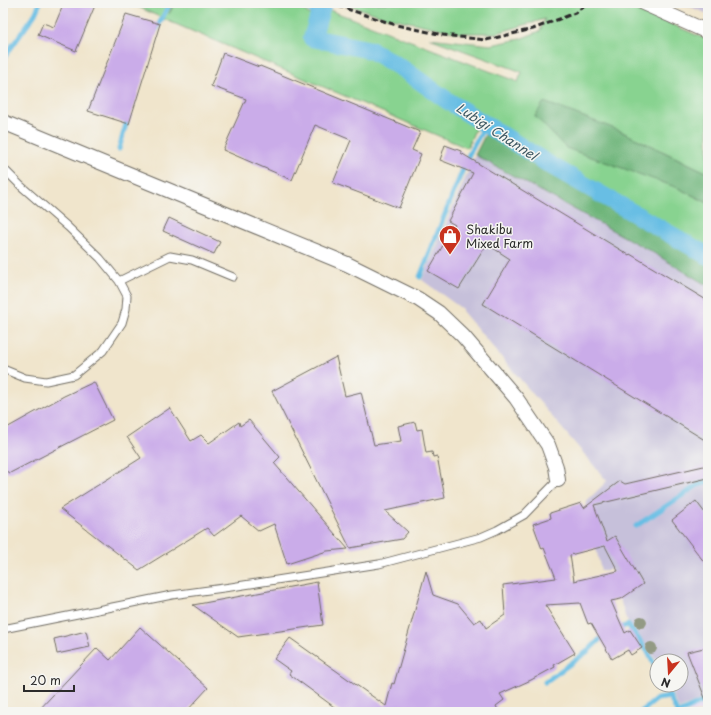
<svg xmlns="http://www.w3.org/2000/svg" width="711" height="715" viewBox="0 0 711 715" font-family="'Playpen Sans',sans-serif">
<rect width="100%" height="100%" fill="#f6f6f2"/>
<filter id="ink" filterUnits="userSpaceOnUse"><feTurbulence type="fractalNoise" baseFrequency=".025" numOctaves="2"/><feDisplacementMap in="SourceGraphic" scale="8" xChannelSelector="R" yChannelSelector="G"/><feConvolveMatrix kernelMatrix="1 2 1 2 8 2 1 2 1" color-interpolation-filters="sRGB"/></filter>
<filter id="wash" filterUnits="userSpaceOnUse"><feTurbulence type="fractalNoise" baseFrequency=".012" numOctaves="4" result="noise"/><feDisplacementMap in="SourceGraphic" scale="16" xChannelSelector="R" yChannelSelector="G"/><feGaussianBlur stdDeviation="0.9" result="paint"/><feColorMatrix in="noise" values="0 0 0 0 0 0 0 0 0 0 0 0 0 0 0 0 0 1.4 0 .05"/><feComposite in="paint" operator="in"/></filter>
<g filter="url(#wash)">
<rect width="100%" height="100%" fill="#f0e5cc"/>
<path fill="#e3d3f3" d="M708 702V712H687Z"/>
<path fill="#c6c0da" d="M681 3H708V14Z
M475 155 652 252 708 286V697L679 709 668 685H681V661H657L626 619 611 569 601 571 586 502 607 481 462 311V309L422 280Z"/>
<path fill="#88d390" stroke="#5a7f5e" d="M130 3H173L169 14 175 3H293L315 18 309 41 371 56 400 72 477 125 467 148 166 20Z
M342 3H623L708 40V173L618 130 678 188 708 203V250L498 128 377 49 319 36 327 9 518 82 522 72 429 38 491 45 520 39 540 31 545 19 497 33H459L382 16Z"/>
<path fill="#6eb57a" stroke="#4c7052" d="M544 102 618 130 708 173V203L678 188 566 148 535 116Z
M487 131C559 178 634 220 708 263V286L652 252 475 155Z"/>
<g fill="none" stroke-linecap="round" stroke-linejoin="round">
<path stroke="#67bee4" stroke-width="5" d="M300 3 319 16
M156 30 170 3
M3 59 35 14 40 3
M119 149 128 117
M420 277 469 154 486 124
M636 526 698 485 708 482
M616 629 628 625 648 652 657 671
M545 682 588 651 599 640 606 635
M664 685 677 712
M641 712 657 699 670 697
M681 712 708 699"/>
<path stroke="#67bee4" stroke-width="18" d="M323 3 312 38 371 50 403 69 448 101 550 165 708 256"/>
</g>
<g id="blocks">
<path fill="#caace9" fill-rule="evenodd" d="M64 3H96L76 51 38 35 43 23 54 27Z
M126 14 160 24 129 124 88 111Z
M223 53 259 67 260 66 420 132 412 150 421 154 399 208 333 183 351 140 315 125 292 180 223 150 246 99 211 86Z
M445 145 461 151V153L629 255 630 254 708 301V442L483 304 510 259 487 244 459 289 428 271 455 225 448 221 473 173 440 160Z
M169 218 220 242 214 254 163 231Z
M336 357 345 396 361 392 374 445 401 441 398 426 415 422 417 430 422 429 426 453 432 452 433 457 437 456 445 498 385 511 408 532 402 539 350 548 272 391Z
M94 382 113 420 10 473 3 470V430L64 396Z
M170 408 191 441 201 435 209 443 239 422 240 426 249 420 280 457 274 463 348 549 327 551 287 564 274 524 259 531 241 516 214 536 207 528 139 570 60 509 141 458 127 437Z
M708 465V478L594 505 607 541 615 536 643 584 621 599 611 601 625 633 630 630 642 648 631 655 628 650 612 659 591 623 588 624 580 603 545 605 575 653 554 665 555 667 531 680 500 694 504 700 496 706 499 712H341L289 674 291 671 274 659 290 638 386 706 392 683 394 684 426 571 433 595 458 604 474 623 481 619 486 628 505 615 503 585 556 578 544 548 542 549 533 524 551 518 550 513 581 503 584 508 620 481 625 484ZM605 546 618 571 574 581 570 555Z
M696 501 708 517V567L672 520Z
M317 582 323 625 238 637 193 605Z
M140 627 208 688 186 712H37L97 648 110 660Z
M86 631 90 647 57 654 54 639Z
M708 647V703H707L687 652Z"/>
</g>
</g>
<g filter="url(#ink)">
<use href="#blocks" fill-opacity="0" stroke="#706c63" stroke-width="1"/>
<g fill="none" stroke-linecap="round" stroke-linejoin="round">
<g stroke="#706c63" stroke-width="9">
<path id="service" d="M3 168 21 186 68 227 100 258 119 281 127 296 126 309 122 323 103 351 74 375 46 381 25 378 3 369
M119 281 170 256 192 260 233 277
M3 629 172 595 231 587 379 564 481 537 497 530 524 515 558 480"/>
</g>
<g stroke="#706c63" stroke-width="16">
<path id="minor" d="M643 3 708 32
M3 122 347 264 418 299 439 313 463 336 516 398 548 445 556 467 558 480"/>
</g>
<use href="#service" stroke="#fff" stroke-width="7"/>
<use href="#minor" stroke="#fff" stroke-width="14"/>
<path stroke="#2b2b2b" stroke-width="3" stroke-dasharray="6 3" stroke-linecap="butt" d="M329 3 396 25 443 35 486 40 533 29 575 13 588 3"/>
</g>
<g fill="#939a84">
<circle cx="641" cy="622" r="6"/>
<circle cx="651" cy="648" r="6"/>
</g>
</g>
<defs>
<g id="shop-pin" transform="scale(1.15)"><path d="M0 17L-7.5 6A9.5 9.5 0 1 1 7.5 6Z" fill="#c8321e" stroke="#f6f6f2"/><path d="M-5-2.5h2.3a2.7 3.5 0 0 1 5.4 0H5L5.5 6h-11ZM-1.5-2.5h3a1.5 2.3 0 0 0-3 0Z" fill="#fff"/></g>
</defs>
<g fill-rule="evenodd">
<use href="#shop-pin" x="450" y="236"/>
</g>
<g text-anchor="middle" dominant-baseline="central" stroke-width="3" stroke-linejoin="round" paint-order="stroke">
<g font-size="12" fill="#2b2b2b" stroke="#f6f6f2" text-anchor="start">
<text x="466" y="229">Shakibu<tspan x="466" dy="14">Mixed Farm</tspan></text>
</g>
<g font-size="13" font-style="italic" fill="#3d5762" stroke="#f6f6f2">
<text transform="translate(497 131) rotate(33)">Lubigi Channel</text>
</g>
</g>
<rect width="711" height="715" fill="none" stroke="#f6f6f2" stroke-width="16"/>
<g transform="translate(669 673) rotate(198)"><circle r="19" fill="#f6f6f2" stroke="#a5a5a2"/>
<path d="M0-3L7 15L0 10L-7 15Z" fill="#c8321e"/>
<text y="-6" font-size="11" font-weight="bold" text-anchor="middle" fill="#2b2b2b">N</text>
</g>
<path d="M24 685v6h50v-6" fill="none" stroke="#2b2b2b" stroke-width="2"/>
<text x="30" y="685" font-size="12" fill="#2b2b2b" stroke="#f6f6f2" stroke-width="3" paint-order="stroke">20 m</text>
</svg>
